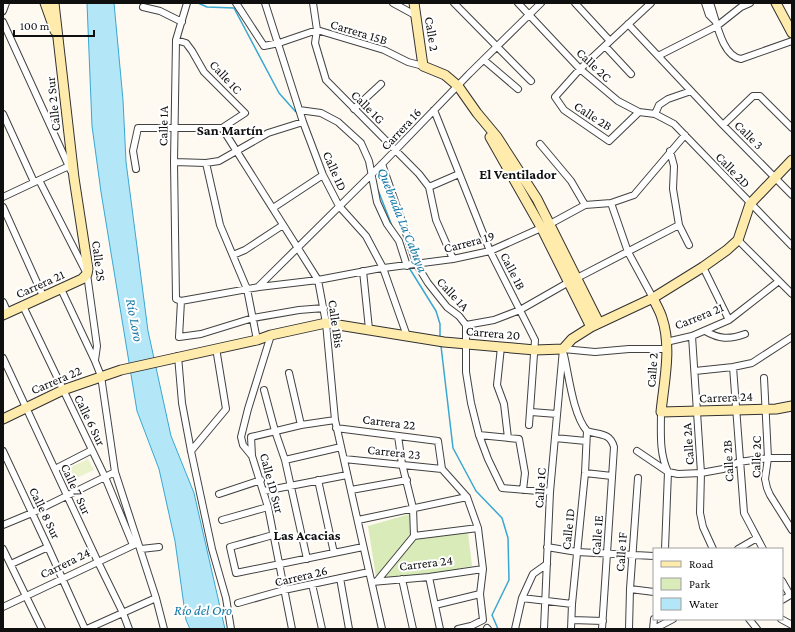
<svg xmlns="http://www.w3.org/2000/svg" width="795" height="632" viewBox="0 0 795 632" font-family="'Crimson Pro',serif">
<rect width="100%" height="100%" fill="#fffaf1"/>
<path fill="#d9ebb8" d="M413 513 411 539 468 532 472 566 428 575 403 577H376L368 526Z"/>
<path fill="#e9f2cb" d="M88 459 94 470 72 480 67 469Z"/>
<path fill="#b3e7f8" stroke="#38a7d2" d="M87 3H114L123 100 126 162 148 331 171 436 194 493 225 629H190L186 620 175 541 159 469 137 411 101 192 92 126Z"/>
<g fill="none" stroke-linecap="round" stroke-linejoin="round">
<path stroke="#38a7d2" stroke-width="1.5" d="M198 3 207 7 234 8 279 93 295 111H297
M378 190 392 226
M408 266 436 311 440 324V338
M441 346 453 448 476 491 502 518 508 538 509 580 492 615 498 629"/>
<g stroke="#424242" stroke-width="8">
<path id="street" d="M187 3 176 40 174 162 176 299 181 301 259 287 318 280 376 269 453 259 490 251 550 224 585 205 611 203 634 195 685 135
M236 3 264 46 279 43 317 30 384 50 408 62 423 66
M265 3 303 122 323 175 339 206 366 236 383 268 407 336
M313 3 317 30 315 43 326 80 419 174 429 187 436 220 453 259
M393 3 415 15
M454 3 531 81
M518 3 580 69 618 101 639 112 655 114 674 124 792 246
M575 3 610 41
M705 3 709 15 715 21
M710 3C716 18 721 56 741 59L792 41
M143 7 160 11 182 22
M3 11 6 3
M3 22 71 171
M628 24 723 125 792 195
M176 40 186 43 192 51 204 72 245 113 222 128
M605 46 631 74
M658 56 717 26 741 7 750 3
M484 60 518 89
M354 109 381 84
M299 110 321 113 338 122 361 143 369 161 377 202 387 224 399 241 407 266
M434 110 490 251 535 340 529 425
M639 112 609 141 564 110 555 97 580 69 651 3
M3 114 34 182
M655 114 659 105 668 99 691 91
M723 125 753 96H760L792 128
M222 128 318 280 326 323 335 420 382 629
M540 144 571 181 585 205
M670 151 674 166 673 189 679 225 689 245
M174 162 206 163 219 161 268 133 303 122
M206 163 220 225 247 289 257 340
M382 164 417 265 428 283 447 307 459 316 466 325V372L471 403 479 435 488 459 502 488 550 492
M136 169 133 151 138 128H222
M39 180 87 274 97 346 95 360
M429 187 459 174
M3 197 71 165
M611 203 628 252 653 298
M3 207 43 296
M273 208 323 175
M738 240 792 294
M233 255 245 250 283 225
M703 267 729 320
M363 271 369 329
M577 278 679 225
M259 286 382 164 469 74 541 3
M61 289 95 361 101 376 115 472 156 598 164 629
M181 301 179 337 201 334 253 318 299 310 324 308
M3 302 8 313
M23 306 105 477 133 545
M466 325 494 320 520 310 569 282
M705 331C719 339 729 340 745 334
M692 336 701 473 700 513 703 527 713 549
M666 342 692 336 729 320 779 281
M501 347 497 385 504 404 508 438
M563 349 595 352 629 349H666
M564 355C569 376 573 415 587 431
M178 356 182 403 191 451 212 549 226 598 231 629
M3 358 98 562 123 613 129 629
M733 367 744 513 763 549
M695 371 733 367 752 363 792 337
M289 373 301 425
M764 378 768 458 765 479 767 488 770 495 792 530
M264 390 275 431 285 460 307 559
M531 412 557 414
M661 412C661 432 659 453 668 472L665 549
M336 428 438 441 442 469 467 497 478 528 483 569 480 594 483 620 471 626 458 629
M587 431C598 435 610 432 614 447L602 629
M479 435 519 439 525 473 523 490
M398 436 402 464 413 508 414 536
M555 438 586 441
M3 451 48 547 85 629
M191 451 226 409 216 348
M637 451 668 472 678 474 701 473 723 469 739 462 768 458H792
M252 456 243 445 241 437 248 409 271 335
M344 459 442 469
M285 460 341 447
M55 469 92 450
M585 473 612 476
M318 480 334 553
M351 490 407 480
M264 491 347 475
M219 494 261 480
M222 520 268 507
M358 520 467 497
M3 525 32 513 115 472
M273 535 230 547 236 573 363 547
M414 536 478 528
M547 547 577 552 654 556
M3 549 42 629
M141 549 159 547
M738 549 757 538
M11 564 48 547
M429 577 440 629
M340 578 349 629
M402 579 413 629
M377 581 414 536
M782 581 790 595
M372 582 429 577 483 569
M312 584 322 629
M630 589 654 592
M522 598 572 604
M782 600 792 594
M238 603 284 590 369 572
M435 605 480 594
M3 607 136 544
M749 619 757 629
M781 619 792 625
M572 620 603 621
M487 628 488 629
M87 629 156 598
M292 629 268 507 252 456 251 437 301 425 335 420
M515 629 522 598 533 574 547 564
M544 629 550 492 563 349
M571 629 572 604 585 473 587 431
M629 629 630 589 638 478
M653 629 654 619
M654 629 673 619"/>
</g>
<g stroke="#313131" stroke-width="11">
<path id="secondary" d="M45 3 55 31
M414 3 423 66 445 75 458 86 477 113 497 137 537 199 599 323
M776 3 792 33
M490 137 541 227 591 327
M653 298C656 305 660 311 662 318 672 347 664 382 661 412L776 409 792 406
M3 315 82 279 87 274 88 269 74 178 54 3
M3 419 63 390 121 370 257 340 271 335 326 323 444 342 535 350 563 349 572 339 591 327 653 298 703 267 727 250 738 240 750 204 792 160"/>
</g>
<use href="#street" stroke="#fff" stroke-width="6"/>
<use href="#secondary" stroke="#ffecac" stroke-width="9"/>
</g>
<g text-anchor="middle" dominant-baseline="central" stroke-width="4" stroke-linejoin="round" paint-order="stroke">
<g font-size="13" fill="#0f0f0f" stroke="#fff">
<text transform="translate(359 32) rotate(17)">Carrera 15B</text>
<text transform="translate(432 34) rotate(81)">Calle 2</text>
<text transform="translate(594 65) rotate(43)">Calle 2C</text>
<text transform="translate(226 77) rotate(47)">Calle 1C</text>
<text transform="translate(53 104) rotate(-96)">Calle 2 Sur</text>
<text transform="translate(368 107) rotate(45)">Calle 1G</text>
<text transform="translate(593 116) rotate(33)">Calle 2B</text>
<text transform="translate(163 126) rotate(-89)">Calle 1A</text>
<text transform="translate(401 129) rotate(-47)">Carrera 16</text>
<text transform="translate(749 135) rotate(45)">Calle 3</text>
<text transform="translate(733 170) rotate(46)">Calle 2D</text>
<text transform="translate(335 171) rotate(66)">Calle 1D</text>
<text transform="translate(469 242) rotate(-15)">Carrera 19</text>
<text transform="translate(99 261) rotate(83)">Calle 2S</text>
<text transform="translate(513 271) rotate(63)">Calle 1B</text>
<text transform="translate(40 284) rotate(-24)">Carrera 21</text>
<text transform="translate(453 294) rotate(47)">Calle 1A</text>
<text transform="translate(699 316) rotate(-22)">Carrera 21</text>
<text transform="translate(336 324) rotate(82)">Calle 1Bis</text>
<text transform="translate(493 333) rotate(5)">Carrera 20</text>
<text transform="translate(652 370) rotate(-86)">Calle 2</text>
<text transform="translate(56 380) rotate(-23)">Carrera 22</text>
<text transform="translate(726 397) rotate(-2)">Carrera 24</text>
<text transform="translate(90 420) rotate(64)">Calle 6 Sur</text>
<text transform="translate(389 422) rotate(7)">Carrera 22</text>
<text transform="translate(688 444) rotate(-94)">Calle 2A</text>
<text transform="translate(394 452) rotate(6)">Carrera 23</text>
<text transform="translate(756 457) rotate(-89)">Calle 2C</text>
<text transform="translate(728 461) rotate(-93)">Calle 2B</text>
<text transform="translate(272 483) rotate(75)">Calle 1D Sur</text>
<text transform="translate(540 488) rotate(-86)">Calle 1C</text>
<text transform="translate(76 489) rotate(65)">Calle 7 Sur</text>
<text transform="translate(45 513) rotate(64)">Calle 8 Sur</text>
<text transform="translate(568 529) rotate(-84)">Calle 1D</text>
<text transform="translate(597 535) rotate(-86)">Calle 1E</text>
<text transform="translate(621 552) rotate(-86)">Calle 1F</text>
<text transform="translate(65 563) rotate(-26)">Carrera 24</text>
<text transform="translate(426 563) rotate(-7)">Carrera 24</text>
<text transform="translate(301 576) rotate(-13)">Carrera 26</text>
</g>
<g font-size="14" font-weight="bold" fill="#0f0f0f" stroke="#fff">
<text x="230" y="130">San Martín</text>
<text x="518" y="174">El Ventilador</text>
<text x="307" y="535">Las Acacias</text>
</g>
<g font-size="14" font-style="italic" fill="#1377a6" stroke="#fff">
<text transform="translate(403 220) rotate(68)">Quebrada La Cabuya</text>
<text transform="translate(135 320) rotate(79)">Río Loro</text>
<text x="203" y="610">Río del Oro</text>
</g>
</g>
<rect width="795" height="632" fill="none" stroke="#0f0f0f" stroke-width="8"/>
<rect x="653" y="548" width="130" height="72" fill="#ffffff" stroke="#9f9f9f"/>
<rect x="661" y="561" width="20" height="6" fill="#ffecac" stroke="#9f9f9f"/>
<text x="689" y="568" font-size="12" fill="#0f0f0f">Road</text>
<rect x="661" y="578" width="20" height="12" fill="#d9ebb8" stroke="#9f9f9f"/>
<text x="689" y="588" font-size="12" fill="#0f0f0f">Park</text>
<rect x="661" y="598" width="20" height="12" fill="#b3e7f8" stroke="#9f9f9f"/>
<text x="689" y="608" font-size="12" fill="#0f0f0f">Water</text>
<path d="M14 30v6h80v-6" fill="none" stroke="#0f0f0f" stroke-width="2"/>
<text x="20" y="30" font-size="12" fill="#0f0f0f" stroke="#ffffff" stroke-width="3" paint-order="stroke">100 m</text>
</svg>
